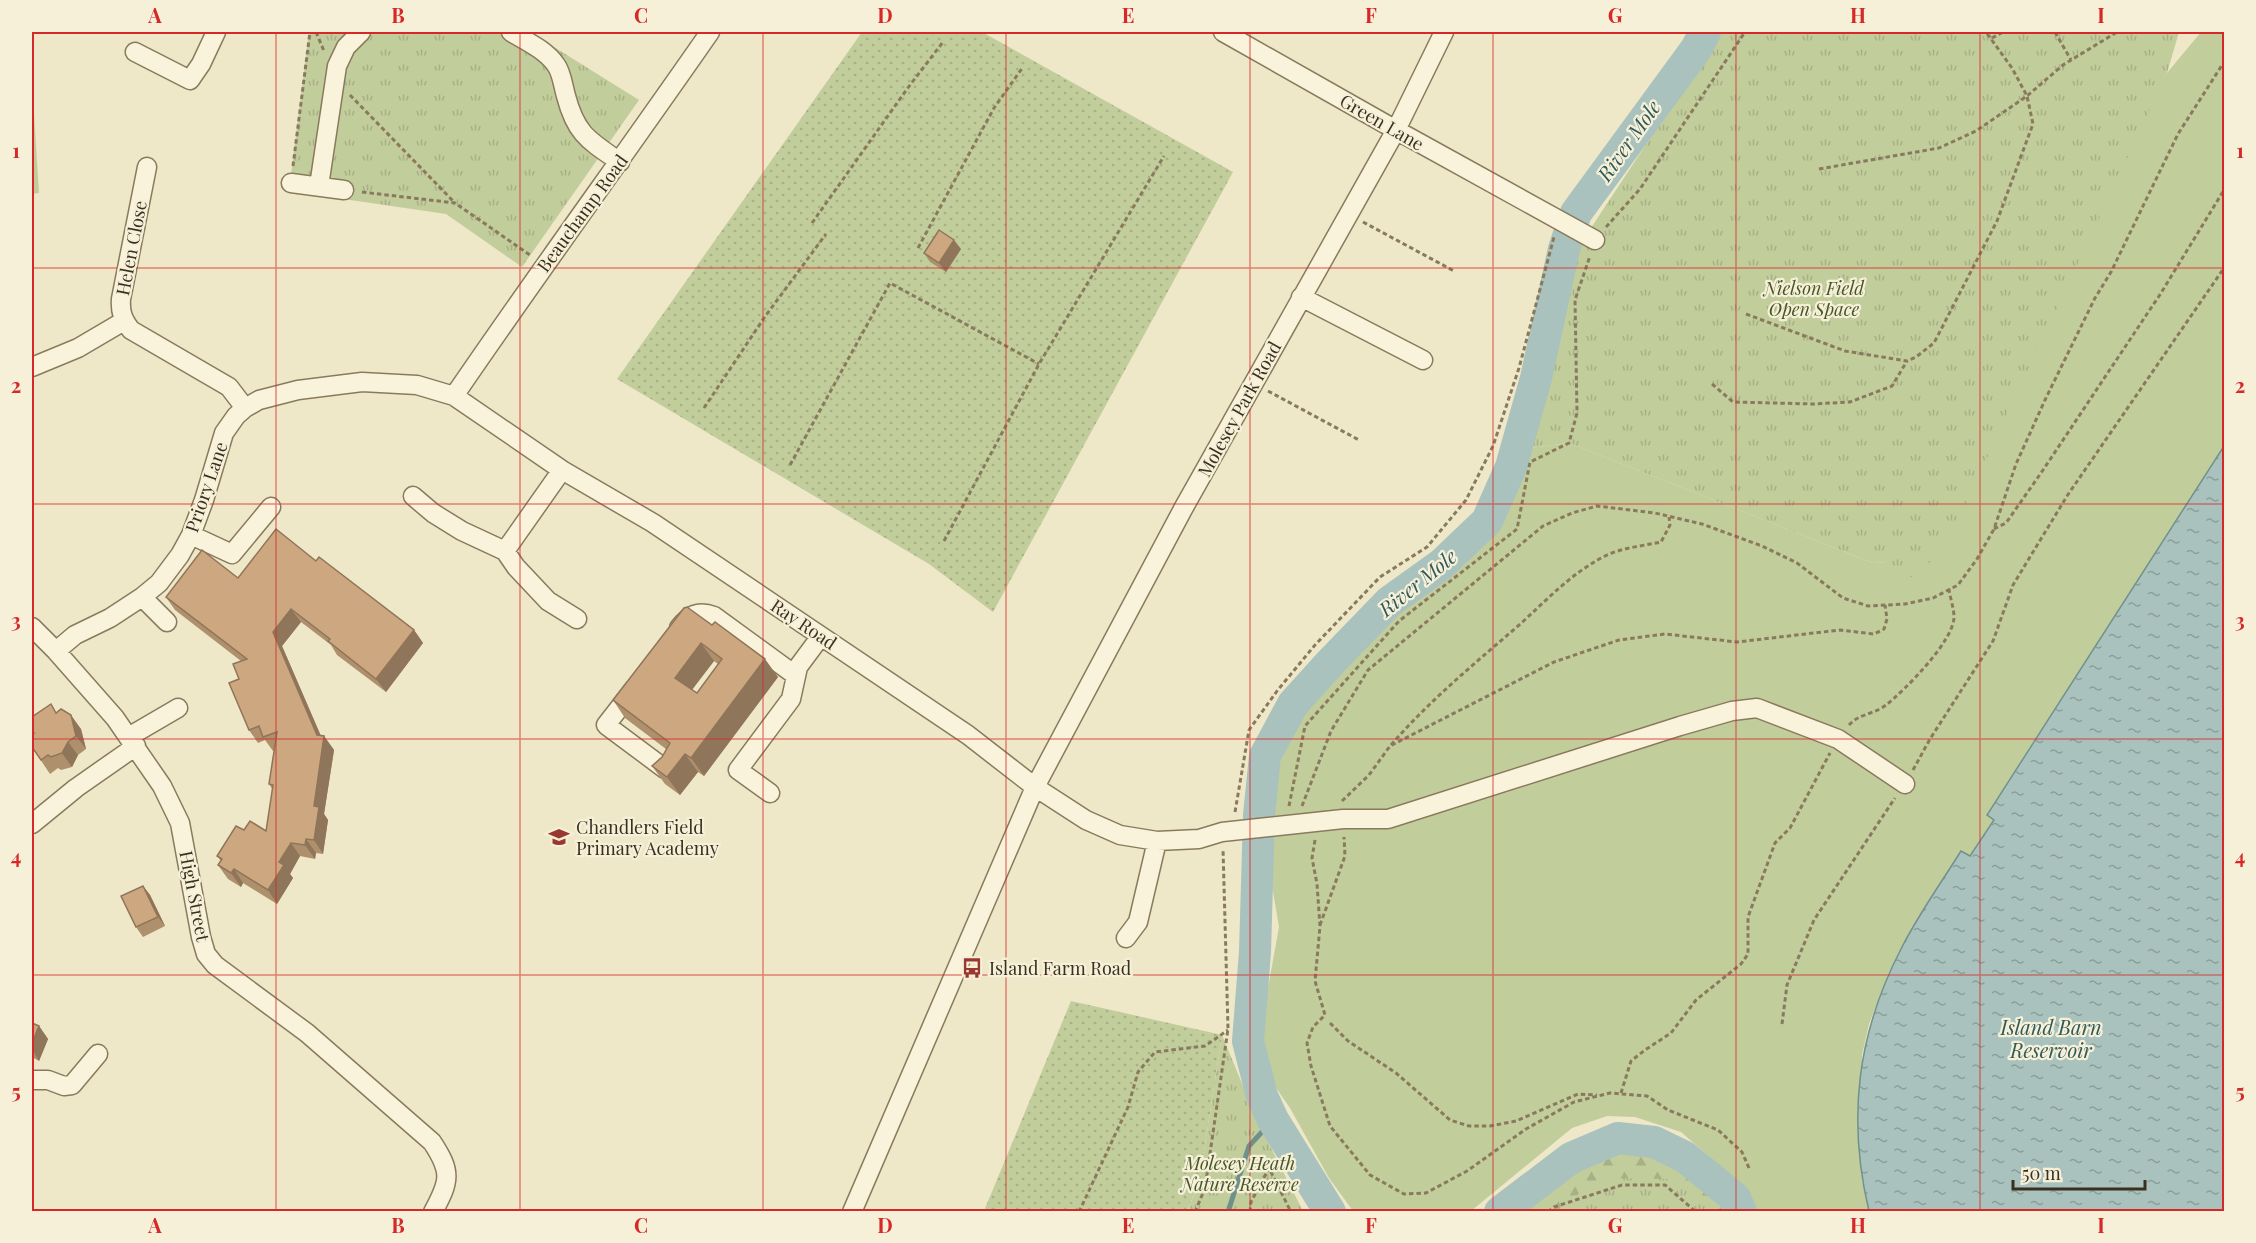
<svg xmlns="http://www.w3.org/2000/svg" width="2256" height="1243" viewBox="0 0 2256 1243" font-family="'Playfair Display',serif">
<defs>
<pattern id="forest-firs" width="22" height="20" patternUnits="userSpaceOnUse" patternTransform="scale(1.5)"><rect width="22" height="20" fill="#c2cd9c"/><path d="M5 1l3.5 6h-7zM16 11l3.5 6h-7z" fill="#a8b086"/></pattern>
<pattern id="park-tufts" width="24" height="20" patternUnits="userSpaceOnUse" patternTransform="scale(1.5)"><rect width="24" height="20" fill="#c2cd9c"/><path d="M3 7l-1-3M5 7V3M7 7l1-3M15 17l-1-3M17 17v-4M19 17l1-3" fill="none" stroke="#a8b086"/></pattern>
<pattern id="garden-dots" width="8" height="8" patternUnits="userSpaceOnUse" patternTransform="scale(1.5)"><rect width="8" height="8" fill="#c2cd9c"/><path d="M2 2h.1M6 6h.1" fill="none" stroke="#a8b086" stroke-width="1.8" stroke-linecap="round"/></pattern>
<pattern id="water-ripples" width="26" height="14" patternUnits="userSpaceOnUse" patternTransform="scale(1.5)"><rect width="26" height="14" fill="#a9c2bd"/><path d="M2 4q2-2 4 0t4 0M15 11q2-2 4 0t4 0" fill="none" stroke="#8b9e99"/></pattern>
</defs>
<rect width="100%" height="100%" fill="#eee7c8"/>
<path fill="#c2cd9c" d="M2201 32H2224V446L1987 814 1994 820 1970 857 1961 851 1902 946 1888 975 1869 1024 1862 1055V1180L1869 1211H1755L1720 1166 1681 1132 1635 1117 1607 1116 1572 1128 1471 1211H1353L1329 1178 1290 1108 1270 1079 1260 1051 1261 1027 1279 927 1269 868 1278 766 1297 723 1329 680 1387 617 1464 565 1511 504 1522 449 1569 443 1873 563 1887 562 2167 73Z
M32 82 39 193 32 194Z"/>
<path fill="url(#forest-firs)" d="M1629 1147 1677 1162 1719 1203 1723 1211 1520 1212 1570 1169Z"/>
<path fill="url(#park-tufts)" d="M309 32H530L639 100 522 267 446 214 289 191Z
M1720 32H2179L2167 73 1943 552 1909 579 1887 562 1873 563 1569 443 1522 449 1550 361 1578 254 1587 234Z
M1222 1035 1257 1120 1303 1211 1187 1212 1199 1183Z
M1600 1178 1680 1179 1714 1211H1554Z"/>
<path fill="url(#garden-dots)" d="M862 32H982L1233 172 993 612 929 564 617 379Z
M1071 1001 1222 1035 1199 1183 1187 1211H984Z"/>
<path fill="url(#water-ripples)" stroke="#6f918c" stroke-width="1.5" d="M2224 446V1211H1869C1847 1119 1857 1034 1901 949 1918 915 1941 883 1961 851L1970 856 1994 820 1987 815Z"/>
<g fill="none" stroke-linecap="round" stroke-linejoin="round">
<path stroke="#6f918c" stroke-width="5" d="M1228 1212 1249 1146 1273 1120"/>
<path stroke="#a9c2bd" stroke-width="32" d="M1330 1212 1273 1120 1262 1096 1248 1041 1255 952 1259 815 1265 756 1293 704 1330 663 1389 602 1442 564 1487 521 1511 467 1536 378 1564 249 1576 213 1696 49 1705 32
M1500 1212 1571 1158 1618 1138 1654 1142 1685 1157 1735 1198 1741 1212"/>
<g stroke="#8a7a5d" stroke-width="21">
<path id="minor" d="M511 32C526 41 546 50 556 65 562 73 563 86 566 96 576 134 588 140 620 162
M1223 32 1396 130 1595 240
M135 52 190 80 201 64 216 32
M147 167 121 299C120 312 123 320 131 330L229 387 245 408
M291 183 344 190
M319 186 337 66 346 47 361 32
M1301 297 1423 360
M32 367 78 348 124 321
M454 396C538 273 626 153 710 32
M413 496 433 513 462 531 505 551 516 567 548 601 577 619
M191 535 232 554 271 507
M505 551 562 470
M142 597 167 622
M32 627 56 651 115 718 162 786 180 823 201 937 206 954 215 965 307 1033 432 1142C452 1172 450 1181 433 1212
M679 628C689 615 698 610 714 616L795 675
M56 651 75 635 110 618 142 597 159 583 180 555 191 535 204 500 224 433 236 416 245 408 259 400 298 390 362 382 417 385 454 396 562 470 653 523 968 735 1035 787 1086 820 1120 835 1157 841 1199 839 1222 832 1343 819H1388L1680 726 1732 711 1757 708 1838 739 1905 784
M634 689 606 725 665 769
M130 736 178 708
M770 793 738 770 791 699 798 667 821 636
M32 824 76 788 136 746
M1126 938 1138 922 1157 841
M32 1080H48L64 1086 72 1085 98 1054
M852 1212 1035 787 1183 509 1396 130 1444 32"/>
</g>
<path stroke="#8a7a5d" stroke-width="3" stroke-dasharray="4.5 3" stroke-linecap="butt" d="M316 32 324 51
M2055 32 2071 60
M1992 38 2003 32
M350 95 455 203
M293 166 310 32
M1819 169 1939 148 1976 131 2027 96 2063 65 2117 32
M362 192 455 203 530 255
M1363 222 1454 271
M812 223 907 89 943 42
M1606 227 1640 189 1745 32
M918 248 994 108 1023 67
M1746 314 1845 351 1907 361 1916 357 1934 343 1997 221 2033 124 2027 96 2012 68 1986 32
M1712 384 1733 402 1813 404 1850 402 1892 386 1907 361
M1268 391 1359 440
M704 408 764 318 826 234
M790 465 890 283 1039 364
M1994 529 2006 523 2041 473 2161 293 2224 190
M944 541 1039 364 1164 156
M1849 725C1858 714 1875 714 1886 705 1904 691 1954 641 1954 617 1954 608 1950 598 1949 589
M1391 745C1429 701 1474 664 1518 626 1546 601 1569 575 1603 557 1620 548 1642 546 1661 542L1670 525 1669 517
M1913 770 1930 739 1993 641 2013 585 2067 496 2224 268
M1342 801 1369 775 1390 746 1554 662 1619 640 1665 634 1737 642 1840 630 1874 634 1884 629 1887 619 1885 605
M1289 806 1305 726 1399 621 1517 529 1530 462 1569 443 1577 413 1575 300 1590 256
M1302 806 1331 731 1368 670 1543 526 1572 513 1597 506 1655 513 1702 524 1762 546 1797 563 1843 598 1868 606 1905 604 1933 598 1958 585 1977 559 1994 529 2016 464 2045 400 2095 298 2111 272 2178 134 2224 62
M1235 812 1249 730 1277 691 1315 645 1380 577 1427 547 1466 500 1493 446 1519 368 1554 237
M1315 840 1312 858 1317 884 1320 926 1315 981 1325 1015 1313 1027 1307 1043 1311 1066 1330 1126 1370 1175 1404 1194 1426 1193 1467 1171 1526 1129 1574 1102 1610 1093 1647 1096 1668 1110 1718 1130 1742 1152 1749 1168
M1320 925 1345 856 1344 837
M1330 1023 1348 1041 1396 1073 1450 1120 1469 1126H1490L1516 1121 1578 1094 1597 1095
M1782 1024 1787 985 1814 920 1895 798
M1621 1093 1631 1061 1645 1050 1671 1033 1696 1000 1741 964 1748 954V917L1775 843 1790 828 1830 753
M1079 1212 1128 1107 1138 1072 1155 1052 1205 1046 1228 1030
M1195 1212 1205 1188 1228 1029 1223 849
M1250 1212 1251 1202 1269 1168 1291 1212
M1548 1212 1554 1207 1622 1185H1665L1696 1212"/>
<use href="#minor" stroke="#f9f3dc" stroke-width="18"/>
</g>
<path fill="#af906d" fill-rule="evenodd" d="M961 249 946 272 930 262 924 253Z
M316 561 414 630 423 643 386 692 337 655 331 645 301 622 282 646 321 736H324L334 750 324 814 328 820 323 854 316 853 315 859 300 856 290 874 293 878 277 904 243 883 241 887 228 879 218 865 221 861 217 856 244 830 266 831 273 790 269 784 274 750 273 751 265 740 258 743 249 730 239 679 241 661 175 610 166 597 238 578Z
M684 608 778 677 704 776 698 772 680 795 665 784 652 766 662 757 666 749 625 718 613 700ZM714 661 718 664 697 693 692 690Z
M57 712 81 729 86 749 78 755 72 767 61 770 58 768 50 774 32 747 34 733Z
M143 886 150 895 165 926 143 937 136 927Z
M32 1023 39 1026 48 1039 39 1061 32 1057Z"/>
<path fill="#8f7559" d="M954 240 961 249 946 272 939 263Z
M291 609 301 622 282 646 323 741 324 736 334 750 324 814 328 820 323 854 314 840V806L317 735 273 632Z
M414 630 423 643 386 692 376 679Z
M701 643 714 661 687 696 675 678Z
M765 659 778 677 704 776 691 758Z
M71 715 81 729 86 749 76 736Z
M68 742 78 755 72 767 62 753Z
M685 754 698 772 680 795 667 777Z
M306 839 316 853 315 859 305 845Z
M291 843 300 856 290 874 293 878 277 904 268 890 279 862Z
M234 869 243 883 241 887 231 873Z
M143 886 150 895 165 926 158 917Z
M39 1026 48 1039 39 1061 32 1049V1043Z"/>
<path fill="#cca77f" stroke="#8f7559" stroke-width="1.5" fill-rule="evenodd" d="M939 230 954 240 939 263 924 253Z
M276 529 316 561 319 557 414 630 376 679 328 641 330 639 291 609 273 632 317 735 324 736 314 806 319 807 314 840 306 839 305 845 291 843 279 862 284 865 268 890 234 869 231 873 218 865 222 859 217 856 236 826 244 830 250 821 266 831 273 785 269 784 277 732 263 737 259 726 249 730 229 683 239 679 233 664 247 659 166 597 202 550 238 578Z
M687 607 712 625 715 622 765 659 691 758 685 754 667 777 652 766 662 757 670 743 613 700 684 608ZM701 643 722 659 697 693 675 678Z
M51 704 56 713 61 709 71 715 76 736 68 742 62 753 51 757 48 755 41 760 32 747V733H34L32 730V717Z
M143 886 158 917 136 927 121 896Z
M32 1023 39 1026 32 1043Z"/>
<path fill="none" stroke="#d62828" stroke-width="1.5" stroke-opacity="0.55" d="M276 32V1212M520 32V1212M763 32V1212M1006 32V1212M1250 32V1212M1493 32V1212M1736 32V1212M1980 32V1212M32 268H2224M32 504H2224M32 739H2224M32 975H2224"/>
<defs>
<g id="school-bare" transform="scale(1.62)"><path d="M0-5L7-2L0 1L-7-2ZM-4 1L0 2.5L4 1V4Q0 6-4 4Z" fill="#99382e" stroke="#f6f0d8" stroke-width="2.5" paint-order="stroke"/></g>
<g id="bus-bare" transform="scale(1.62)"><path d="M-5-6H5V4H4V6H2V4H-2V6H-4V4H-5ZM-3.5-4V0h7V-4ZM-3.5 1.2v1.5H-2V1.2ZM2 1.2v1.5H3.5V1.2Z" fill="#99382e" stroke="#f6f0d8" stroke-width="2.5" paint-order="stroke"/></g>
</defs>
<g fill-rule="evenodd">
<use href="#school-bare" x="559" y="837"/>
<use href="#bus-bare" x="972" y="968"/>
</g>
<g text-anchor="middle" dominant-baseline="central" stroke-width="4.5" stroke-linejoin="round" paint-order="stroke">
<g font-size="18" fill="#3b3020" stroke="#f6f0d8">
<text transform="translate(1382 122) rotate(30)">Green Lane</text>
<text transform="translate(582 213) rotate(-54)">Beauchamp Road</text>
<text transform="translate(131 248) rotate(-79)">Helen Close</text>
<text transform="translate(1239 409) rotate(-61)">Molesey Park Road</text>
<text transform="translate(206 487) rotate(-71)">Priory Lane</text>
<text transform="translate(804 624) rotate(34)">Ray Road</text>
<text transform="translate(195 896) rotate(79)">High Street</text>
</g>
<g font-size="18" font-style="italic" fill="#465727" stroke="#f6f0d8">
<text x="1814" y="288">Nielson Field<tspan x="1814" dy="21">Open Space</tspan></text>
<text x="1240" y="1163">Molesey Heath<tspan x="1240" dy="21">Nature Reserve</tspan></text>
</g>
<g font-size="18" fill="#3b3020" stroke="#f6f0d8" text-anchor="start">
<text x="576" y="827">Chandlers Field<tspan x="576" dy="21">Primary Academy</tspan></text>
<text x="989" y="968">Island Farm Road</text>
</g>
<g font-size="20" font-style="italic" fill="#30595a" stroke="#f6f0d8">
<text transform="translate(1628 140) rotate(-55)">River Mole</text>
<text transform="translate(1417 582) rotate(-39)">River Mole</text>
<text x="2051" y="1026">Island Barn<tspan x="2051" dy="23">Reservoir</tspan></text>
</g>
</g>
<rect width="2256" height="1243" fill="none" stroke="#f6f0d8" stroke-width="66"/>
<path d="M2013 1180v9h132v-9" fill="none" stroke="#3b3020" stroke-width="3"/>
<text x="2022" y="1180" font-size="18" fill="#3b3020" stroke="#f6f0d8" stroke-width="4.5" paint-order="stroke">50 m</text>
<rect x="33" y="33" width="2190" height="1177" fill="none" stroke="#d62828" stroke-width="2"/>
<g font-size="20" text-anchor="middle" font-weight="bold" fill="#d62828">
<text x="155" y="23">A</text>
<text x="398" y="23">B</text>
<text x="641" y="23">C</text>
<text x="885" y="23">D</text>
<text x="1128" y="23">E</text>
<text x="1371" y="23">F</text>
<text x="1615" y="23">G</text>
<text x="1858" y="23">H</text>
<text x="2101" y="23">I</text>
<text x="16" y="158">1</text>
<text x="2240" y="158">1</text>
<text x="16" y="393">2</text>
<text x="2240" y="393">2</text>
<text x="16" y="628">3</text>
<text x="2240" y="628">3</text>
<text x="16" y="864">4</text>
<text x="2240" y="864">4</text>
<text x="16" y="1099">5</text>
<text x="2240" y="1099">5</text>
<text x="155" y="1233">A</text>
<text x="398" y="1233">B</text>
<text x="641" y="1233">C</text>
<text x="885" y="1233">D</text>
<text x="1128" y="1233">E</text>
<text x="1371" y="1233">F</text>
<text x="1615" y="1233">G</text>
<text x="1858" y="1233">H</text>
<text x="2101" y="1233">I</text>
</g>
</svg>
